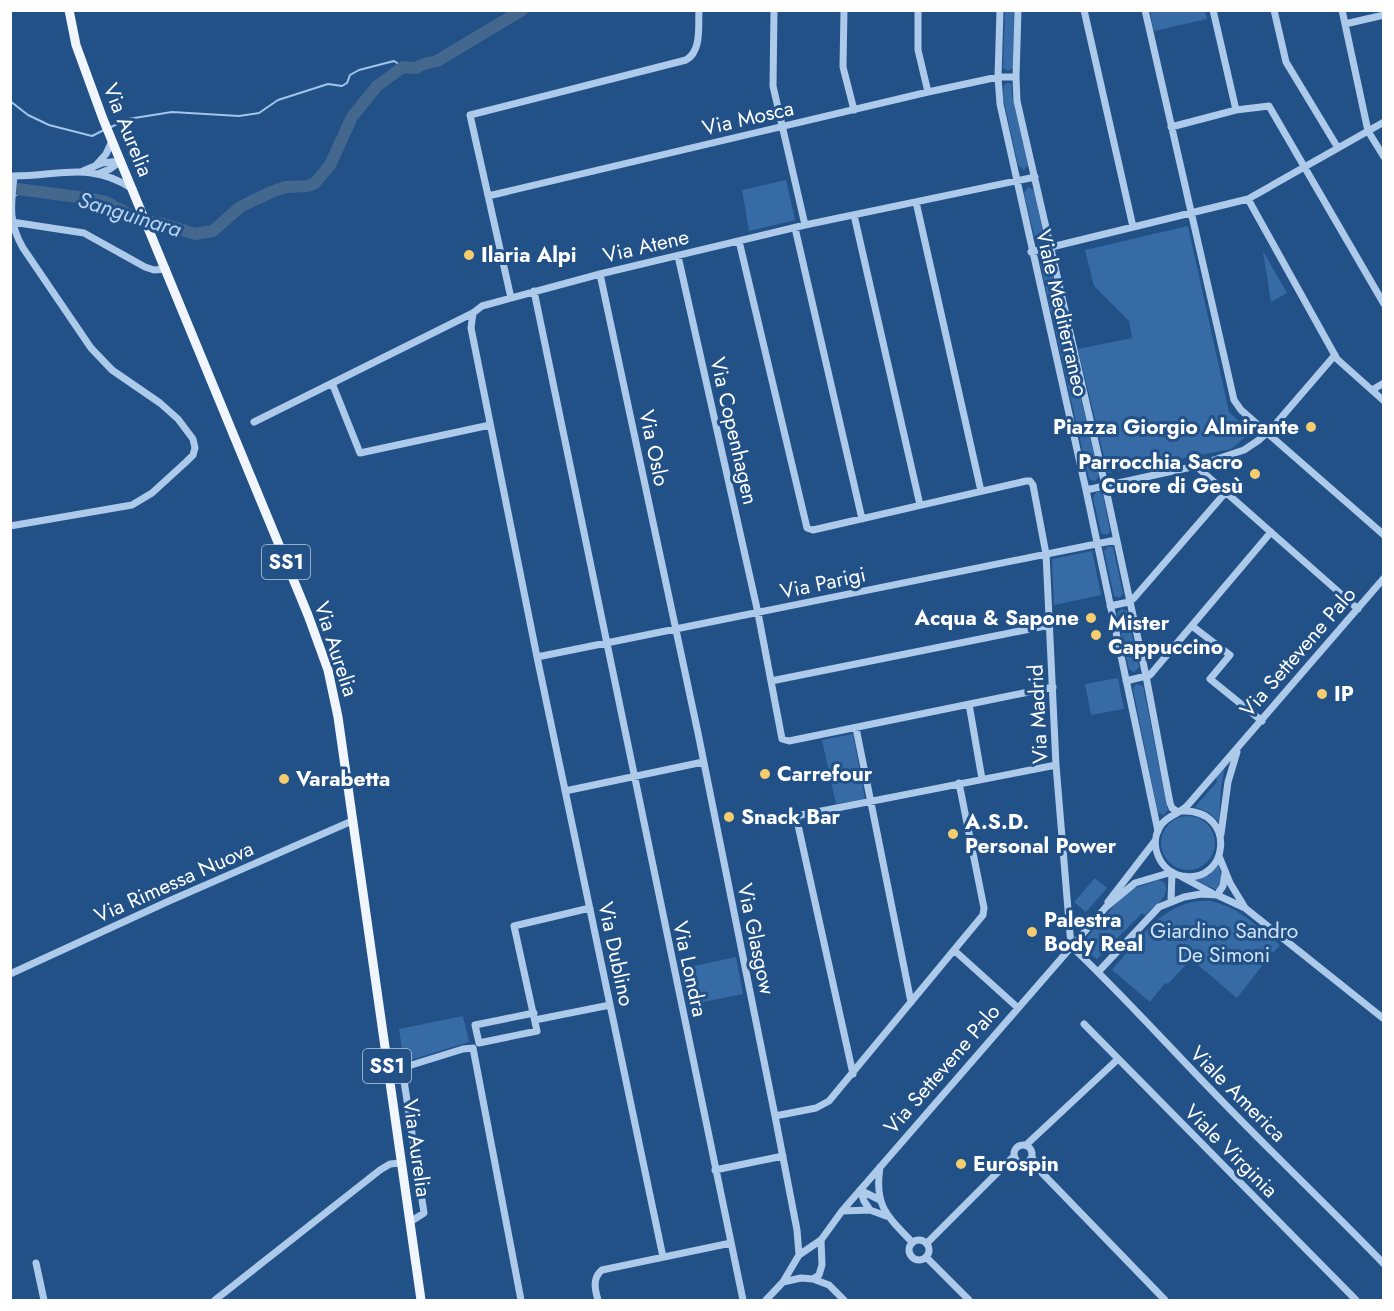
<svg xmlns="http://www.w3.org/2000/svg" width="1394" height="1311" viewBox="0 0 1394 1311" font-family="Jost,sans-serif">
<rect width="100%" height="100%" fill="#225188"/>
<path fill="#366ba5" d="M1005 11H1014L1013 68 1008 71 1003 68Z
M1150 11H1205L1207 19 1154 31Z
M1009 83 1012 85V95L1028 165 1024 170 1018 165 1003 97 1004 86 1006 83Z
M786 180 795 220 749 231 742 190Z
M1028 187 1034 190 1044 238 1040 242 1035 239 1024 193Z
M1188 226 1229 412 1251 432 1231 449 1108 473 1078 349 1132 338 1129 321 1094 286 1085 250Z
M1263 251 1287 293 1271 302Z
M1044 258 1049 261 1099 476 1095 481 1089 479 1040 263Z
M1096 492H1100L1103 495 1110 531 1107 535 1101 533 1093 498Z
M1108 546 1113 547 1123 594 1119 598 1114 596 1104 551Z
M1092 551 1101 595 1054 605 1052 559Z
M1122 609 1127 611 1139 667 1134 672 1129 669 1117 613Z
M1118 678 1124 709 1091 715 1085 684Z
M1136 684 1143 686 1168 810 1164 815 1158 813 1133 689Z
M853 734 865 799 836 804 822 740Z
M1225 766 1221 787 1219 822 1210 813 1195 807 1217 782 1216 777Z
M1161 843a27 27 0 1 1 54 0a27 27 0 1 1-54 0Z
M1219 865 1222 881 1217 890 1195 880 1209 875Z
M1095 878 1107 888 1086 912 1074 902Z
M1158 880 1164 882C1172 897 1154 906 1145 915L1142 913 1097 959 1083 949 1082 943 1127 891Z
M1210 901C1238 906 1259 928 1280 945L1275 951 1270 953 1269 957 1237 998 1191 959 1168 984 1165 983 1150 1002 1112 970C1139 940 1165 898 1210 901Z
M736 957 743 994 688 1005 680 969Z
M463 1016 469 1042 404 1062 399 1029Z"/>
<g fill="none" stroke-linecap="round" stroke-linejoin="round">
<path stroke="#a1c5eb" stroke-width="2" d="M10 101 28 115 49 125 92 136 106 129
M111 127 128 119 172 112 239 116 259 113 278 100 328 84 342 86 347 83 350 75 359 70 394 61 403 67
M13 196 29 190"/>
<path stroke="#44678e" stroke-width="12" d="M10 188 93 199 106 202 139 220 163 224 195 234 213 231 240 207 252 201 276 190 286 187 308 186 315 183 330 165 352 117 377 86 403 67 416 68 424 64 437 61 522 10"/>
<path stroke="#adcaea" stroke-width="7" d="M774 10 773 86 805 225
M844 10 843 67 854 110
M918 10V50L928 92
M1000 10 998 77 1000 104 1086 490 1158 831
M1018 10 1016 77 1017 101 1105 485 1146 676 1170 803 1172 808 1178 812
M1084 10 1133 227
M1145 10 1234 400 1241 410 1384 535
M1213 10 1236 110
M1274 10 1286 62 1338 148
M1342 10 1368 131 1384 157
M1345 24 1384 15
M1171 127 1236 110 1269 106 1384 304
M97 164 106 154 112 141
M83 171 102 163 121 161
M100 173 110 169 121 161
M10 176C58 177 89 160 133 189
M488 196 928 92 998 77H1016
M1248 199 1337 359 1384 401
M916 202 981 491
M854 215 920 505
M12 222 84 233 145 267 154 270 166 269
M795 228 862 519
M739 241 807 528 813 530 1026 481H1030L1033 485 1046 554 1056 765 1071 946
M1031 252 1248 199 1384 122
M678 256 758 613 782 739 789 741 1053 687
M600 274 698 733 775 1116 797 1230 799 1255
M534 291 743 1300
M511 298 470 115 686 60C702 51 698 26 699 10
M473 313 471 328 537 657 663 1257
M332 383 360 453 490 425
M1372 390 1384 383
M254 422 473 313 482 306 600 274 805 225 1035 177
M1196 466 1358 609
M1086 490 1196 466 1244 450 1259 440 1273 427 1335 355
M10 526 132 505 152 493 186 462 193 455 195 448 193 439 178 419 160 403 112 370 91 348 23 248C8 222 11 205 14 176
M1110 606 1129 602 1134 598 1226 492
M1192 626 1230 655 1210 679 1262 721
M537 657 1116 540
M771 681 1050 625
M1126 681 1150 675 1271 532
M969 704 982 779
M856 728 911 1002
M565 791 703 762
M1182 811C1238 809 1229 885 1182 876 1159 871 1148 844 1161 825 1168 815 1179 814 1187 806L1384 578
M1221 834 1228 782 1237 752
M1219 856 1230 883 1244 906
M1182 877 1212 893
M1217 895 1223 886 1225 873
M1171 901 1172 872
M1108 902 1155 841
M1071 946C1123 995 1170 1048 1220 1099 1274 1155 1330 1208 1384 1264
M955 951 1017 1007
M1099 971 1159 907 1184 897 1201 894 1217 895 1245 908 1384 1019
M10 974 169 901 352 821
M534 1013 475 1025 479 1043 537 1031 514 926 590 908
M535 1020 610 1005
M1084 1024 1356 1300
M473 1048 521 1300
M853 1074 796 816 1056 765
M775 1116 816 1108 829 1101 983 915 984 908 959 783
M1014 1154a9 9 0 1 1 18 0a9 9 0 1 1-18 0Z
M1026 1145 1118 1059
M1032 1157 1042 1173 1165 1300
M880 1167C874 1206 887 1216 912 1242
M715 1170 783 1156
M860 1190 864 1201 870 1210
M860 1190 880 1200
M842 1211 870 1210 886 1216
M410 1222 424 1213 403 1074 405 1067 463 1049 473 1048
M909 1250a10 10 0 1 1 20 0a10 10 0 1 1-20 0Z
M927 1243 1014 1156
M926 1257 969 1300
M36 1263 44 1300
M813 1279 829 1285 844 1300
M783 1282 801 1278 813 1279 819 1275 822 1265 821 1240
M215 1300 380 1170 390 1164 401 1163
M598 1300C595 1290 592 1278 602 1270L731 1243
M766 1300 783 1282 799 1255 821 1240 842 1211 1106 907 1135 883 1172 872"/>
<path stroke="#f1f6fe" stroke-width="9" d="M69 10 76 45 103 119 308 615 328 670 338 717 421 1300"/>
</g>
<g fill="#f6cc6f" stroke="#225188" stroke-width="2">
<circle cx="469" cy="255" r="6"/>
<circle cx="1311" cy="427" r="6"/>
<circle cx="1255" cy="474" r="6"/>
<circle cx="1091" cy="618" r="6"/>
<circle cx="1096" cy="635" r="6"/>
<circle cx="1322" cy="694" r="6"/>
<circle cx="765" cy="774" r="6"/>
<circle cx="284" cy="779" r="6"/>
<circle cx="729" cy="817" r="6"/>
<circle cx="953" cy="834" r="6"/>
<circle cx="1032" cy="932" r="6"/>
<circle cx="961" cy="1164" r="6"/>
</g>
<g text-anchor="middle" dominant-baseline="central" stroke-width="6" stroke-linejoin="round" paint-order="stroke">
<g fill="#225188" stroke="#bdcbdb" stroke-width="1.5">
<rect x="262" y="545" width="48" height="34" rx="4.5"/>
<rect x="363" y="1049" width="48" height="34" rx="4.5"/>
</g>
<g font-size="20" font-weight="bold" fill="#fff">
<text x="286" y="562">SS1</text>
<text x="387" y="1066">SS1</text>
</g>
<g font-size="21" fill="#fff" stroke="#225188">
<text transform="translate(748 118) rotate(-13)">Via Mosca</text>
<text transform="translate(128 130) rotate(68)">Via Aurelia</text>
<text transform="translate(646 246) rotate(-13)">Via Atene</text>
<text transform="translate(1062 313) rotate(77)">Viale Mediterraneo</text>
<text transform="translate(734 431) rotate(77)">Via Copenhagen</text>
<text transform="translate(654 448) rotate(78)">Via Oslo</text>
<text transform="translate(823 583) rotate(-12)">Via Parigi</text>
<text transform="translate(336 649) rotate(72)">Via Aurelia</text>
<text transform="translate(1298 652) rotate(-49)">Via Settevene Palo</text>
<text transform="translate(1038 714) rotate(-93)">Via Madrid</text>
<text transform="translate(174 882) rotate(-24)">Via Rimessa Nuova</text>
<text transform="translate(756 939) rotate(78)">Via Glasgow</text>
<text transform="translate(616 954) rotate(78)">Via Dublino</text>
<text transform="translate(690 969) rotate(78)">Via Londra</text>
<text transform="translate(942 1069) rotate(-49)">Via Settevene Palo</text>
<text transform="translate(1238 1094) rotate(45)">Viale America</text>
<text transform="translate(417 1148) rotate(82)">Via Aurelia</text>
<text transform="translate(1231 1151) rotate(45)">Viale Virginia</text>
</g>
<g font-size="21" font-weight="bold" fill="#fff" stroke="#225188" text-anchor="start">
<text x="481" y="255">Ilaria Alpi</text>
<text x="1299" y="427" text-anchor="end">Piazza Giorgio Almirante</text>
<text x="1243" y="462" text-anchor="end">Parrocchia Sacro<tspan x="1243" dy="24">Cuore di Gesù</tspan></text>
<text x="1079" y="618" text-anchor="end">Acqua &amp; Sapone</text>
<text x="1108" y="623">Mister<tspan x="1108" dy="24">Cappuccino</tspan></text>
<text x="1334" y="694">IP</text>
<text x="777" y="774">Carrefour</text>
<text x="296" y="779">Varabetta</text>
<text x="741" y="817">Snack Bar</text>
<text x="965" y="822">A.S.D.<tspan x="965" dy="24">Personal Power</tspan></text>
<text x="1044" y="920">Palestra<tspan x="1044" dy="24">Body Real</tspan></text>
<text x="973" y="1164">Eurospin</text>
</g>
<g font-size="21" fill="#d1e4f7" stroke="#225188">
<text x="1224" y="931">Giardino Sandro<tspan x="1224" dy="24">De Simoni</tspan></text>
</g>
<g font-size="22" font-style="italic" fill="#b9d4f1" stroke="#225188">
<text transform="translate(130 214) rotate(17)">Sanguinara</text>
</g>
</g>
<rect width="1394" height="1311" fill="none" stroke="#ffffff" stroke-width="24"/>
</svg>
